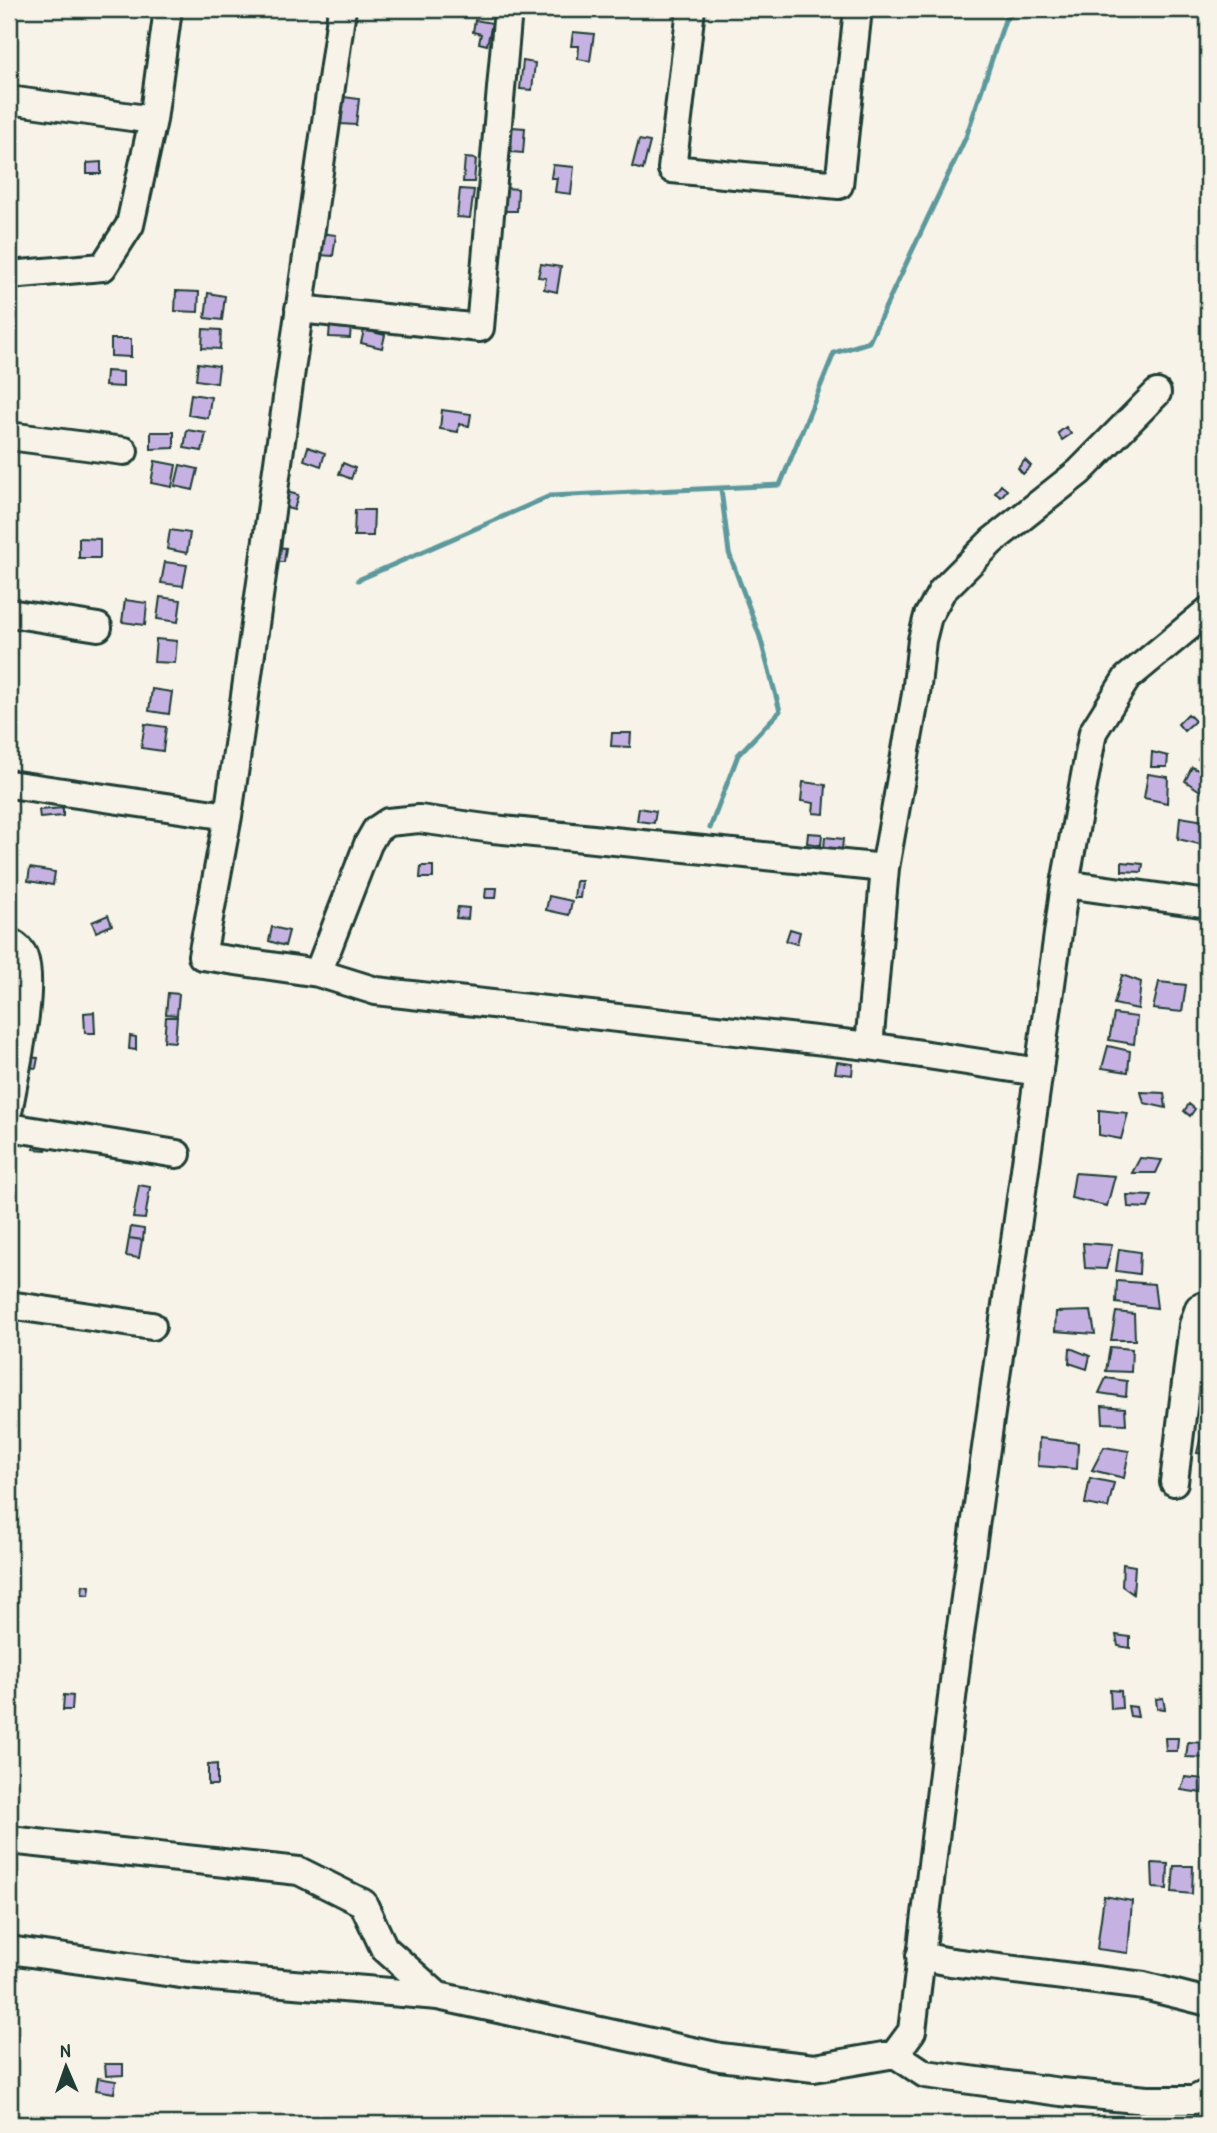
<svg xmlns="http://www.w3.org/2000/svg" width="1217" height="2133" viewBox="0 0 1217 2133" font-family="'Patrick Hand',sans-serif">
<rect width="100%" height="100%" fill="#f7f3e8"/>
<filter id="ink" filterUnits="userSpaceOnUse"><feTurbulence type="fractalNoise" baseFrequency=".0143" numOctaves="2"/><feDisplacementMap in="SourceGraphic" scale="14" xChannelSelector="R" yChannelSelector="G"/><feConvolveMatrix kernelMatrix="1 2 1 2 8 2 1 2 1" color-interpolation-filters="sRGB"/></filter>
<g filter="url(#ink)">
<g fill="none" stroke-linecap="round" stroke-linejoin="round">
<path stroke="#5d999c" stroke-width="5" d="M358 580 550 496 780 485 834 353 869 342 966 137 1005 20 1017 9
M710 828 738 755 780 711 760 637 729 553 721 489"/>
</g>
<path fill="#c5b2e2" stroke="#1f3d34" stroke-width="2" d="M475 20 492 23 487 45 479 43 481 34 473 32Z
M573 32 594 34 590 61 578 59 579 46H571Z
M523 61 535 63 532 90 520 89Z
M344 97 359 99 356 125 341 124Z
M512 127 525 128 523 153 511 152Z
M639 140 650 142 643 170 632 167Z
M465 158 476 159 474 182H463Z
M101 162V174H87V163Z
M553 165 574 167 571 194 555 192 557 178H551Z
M506 188 518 189 517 211H505Z
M460 189 474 190 470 218 457 217Z
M321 233 336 235 333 256 319 255Z
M541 264 561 267 557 292 544 289 546 278 538 277Z
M176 291 199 292 198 312 175 311Z
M208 293 225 296 222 320 205 318Z
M330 324 351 325 350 338 329 337Z
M203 329 221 330 220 349 202 348Z
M364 330 385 335 382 348 361 343Z
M111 339H131V357L111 356Z
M198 363 219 366 217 383 196 380Z
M106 371 123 372V387L105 386Z
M191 394 211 397 208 418 188 415Z
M442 410 471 414 469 426 459 424 458 432 440 429Z
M1066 427 1071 434 1062 440 1058 433Z
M187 430 206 433 202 451 184 448Z
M151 432H174V448L151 449Z
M308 447 325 453 321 466 304 460Z
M1025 460 1031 466 1023 474 1018 468Z
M155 461 176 465 172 487 151 483Z
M343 463 355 468 351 479 339 474Z
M180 465 198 469 193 490 175 486Z
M1001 485 1007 490 1001 497 995 493Z
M287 492 298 495 294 510 283 507Z
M355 510H374L373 536H354Z
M170 530 190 533 187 553 167 549Z
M79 538 100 539V558H79Z
M276 547 286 548 284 562H274Z
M165 562 187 565 183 586 161 583Z
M160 597 181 600 178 622 157 619Z
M125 600 147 603 145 625 122 622Z
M156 639 177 641 175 663 154 662Z
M152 689 172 692 169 714 149 711Z
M1188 714 1195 721 1184 731 1178 724Z
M145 724 166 727 163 751 141 748Z
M612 733H631L630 747 611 746Z
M1208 741V766L1198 759Z
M1152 752 1168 756 1167 767H1151Z
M1192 767 1208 775V788L1205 794 1185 781Z
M1148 774 1168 777 1167 803 1144 798Z
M803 782 826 785 824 814 813 813 814 803 801 801Z
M63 808V816L40 818 39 810Z
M639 808 656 811 654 823 637 821Z
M1180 817 1205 821 1203 845 1178 839Z
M808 833 822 834 821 845 807 843Z
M825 837 843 839 842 850 824 849Z
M1122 862 1143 864 1142 872 1122 871Z
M421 866H433V878H420Z
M30 868 55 872 53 885 28 881Z
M576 881H582L580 898H574Z
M486 888H497L496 898H485Z
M549 896 572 901 569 915 546 910Z
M458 907 469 908 468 919 456 918Z
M108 915 112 925 96 932 92 922Z
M272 927 289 931 285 946 269 941Z
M790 929 800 932 797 944 786 941Z
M1122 975 1141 982 1138 1009 1114 1004Z
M1159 982 1186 985 1182 1012 1153 1009Z
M168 993 179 994 177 1015 166 1014Z
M94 1012 95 1033H85L84 1013Z
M1114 1014 1137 1017 1134 1044 1109 1040Z
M166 1017H177L175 1042 164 1041Z
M130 1036 136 1037V1050L129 1049Z
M1108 1046 1130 1051 1128 1072 1102 1068Z
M26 1057 38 1058 36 1068 25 1067Z
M837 1062 853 1064 852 1075 835 1073Z
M1141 1092 1164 1093 1166 1108 1144 1103Z
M1189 1104 1195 1109 1190 1116 1184 1111Z
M1099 1110 1128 1113 1121 1139 1099 1135Z
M35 1136 47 1137 46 1150 34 1149Z
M1140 1158 1162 1160 1156 1173H1132Z
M1075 1173 1115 1176 1107 1206 1071 1198Z
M139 1185 150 1187 145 1219 133 1218Z
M1127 1195 1152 1196 1148 1208 1128 1207Z
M9 1207 15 1208 12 1227 9 1226Z
M131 1227 144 1229 143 1240 129 1238Z
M129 1238 142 1240 139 1258 126 1256Z
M1083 1243 1112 1245 1106 1269 1085 1268Z
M1119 1249 1140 1252 1139 1274 1116 1271Z
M1117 1281 1154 1284 1157 1308 1116 1303Z
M1091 1311 1095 1334 1055 1331 1056 1312Z
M1116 1312 1134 1314 1135 1340H1111Z
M1110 1347 1132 1349 1131 1372 1106 1371Z
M1070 1348 1090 1356 1087 1369 1069 1363Z
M1106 1378 1127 1381 1126 1397 1099 1393Z
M1102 1406 1125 1408 1126 1424 1103 1423Z
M1203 1427 1208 1428V1454L1197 1453Z
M1039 1438 1078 1443 1077 1469 1038 1466Z
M1104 1447 1129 1451 1124 1478 1092 1470Z
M1090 1478 1114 1483 1108 1508 1085 1504Z
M1123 1564 1135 1566 1133 1594 1122 1586Z
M83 1585 90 1586 89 1595 82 1594Z
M1116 1635 1130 1637V1648L1118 1646Z
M1110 1690 1121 1691 1122 1708 1111 1709Z
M64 1695 73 1696 72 1710H63Z
M1163 1698 1165 1709 1157 1708 1156 1699Z
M1128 1706 1136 1707 1138 1717 1130 1716Z
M1165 1738H1178L1177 1751H1166Z
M1188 1742 1208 1743V1758L1186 1757Z
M217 1764V1785H208V1765Z
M1185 1777 1203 1779 1202 1793 1181 1790Z
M1152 1863 1168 1864 1167 1889 1153 1888Z
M1174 1866H1193L1192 1894 1172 1892Z
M1104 1896 1132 1901 1128 1953 1097 1949Z
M105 2064H123V2075L106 2076Z
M98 2078 116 2081 114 2093 96 2090Z"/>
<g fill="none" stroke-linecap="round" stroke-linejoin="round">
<g stroke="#1f3d34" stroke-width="32">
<path id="minor" d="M342 9 228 816 202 956 318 973 376 991 869 1046 1039 1072
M691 9 672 169 839 185 858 9
M9 100 153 120
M9 275 103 267 130 225 153 120 168 9
M299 309 480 328 508 9
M9 436 124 451
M9 613 98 627
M9 784 228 816
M1065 884 1208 904
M9 942C16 945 21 949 24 957 35 990 15 1071 9 1108
M318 973 368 844 376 830 388 822 419 819 493 829 885 868
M869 1046 885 868 916 694 922 640 928 616 942 591 992 541 1079 472 1157 393
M9 1127 177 1154
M9 1305 152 1326
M1174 1482 1193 1325 1199 1308 1208 1304
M9 1840 299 1871 363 1903 384 1948 438 1996 720 2057 814 2068 895 2054 912 2031 958 1648 1065 884 1093 732 1127 678 1208 611
M9 1950 187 1975 438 1996
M920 1956 951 1962 1144 1986 1208 2002
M895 2054 925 2074 1061 2092 1147 2100H1194L1208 2093"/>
</g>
<use href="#minor" stroke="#f7f3e8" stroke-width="26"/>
</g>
</g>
<rect width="1217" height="2133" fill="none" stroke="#f7f3e8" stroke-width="35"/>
<rect x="18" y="18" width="1182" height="2098" fill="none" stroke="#1f3d34" stroke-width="2.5" filter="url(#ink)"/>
<g transform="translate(66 2067) rotate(358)" stroke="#f7f3e8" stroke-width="5" paint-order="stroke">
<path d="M0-5L12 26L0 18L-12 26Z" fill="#1f3d34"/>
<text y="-10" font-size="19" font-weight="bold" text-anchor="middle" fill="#1f3d34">N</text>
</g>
</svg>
